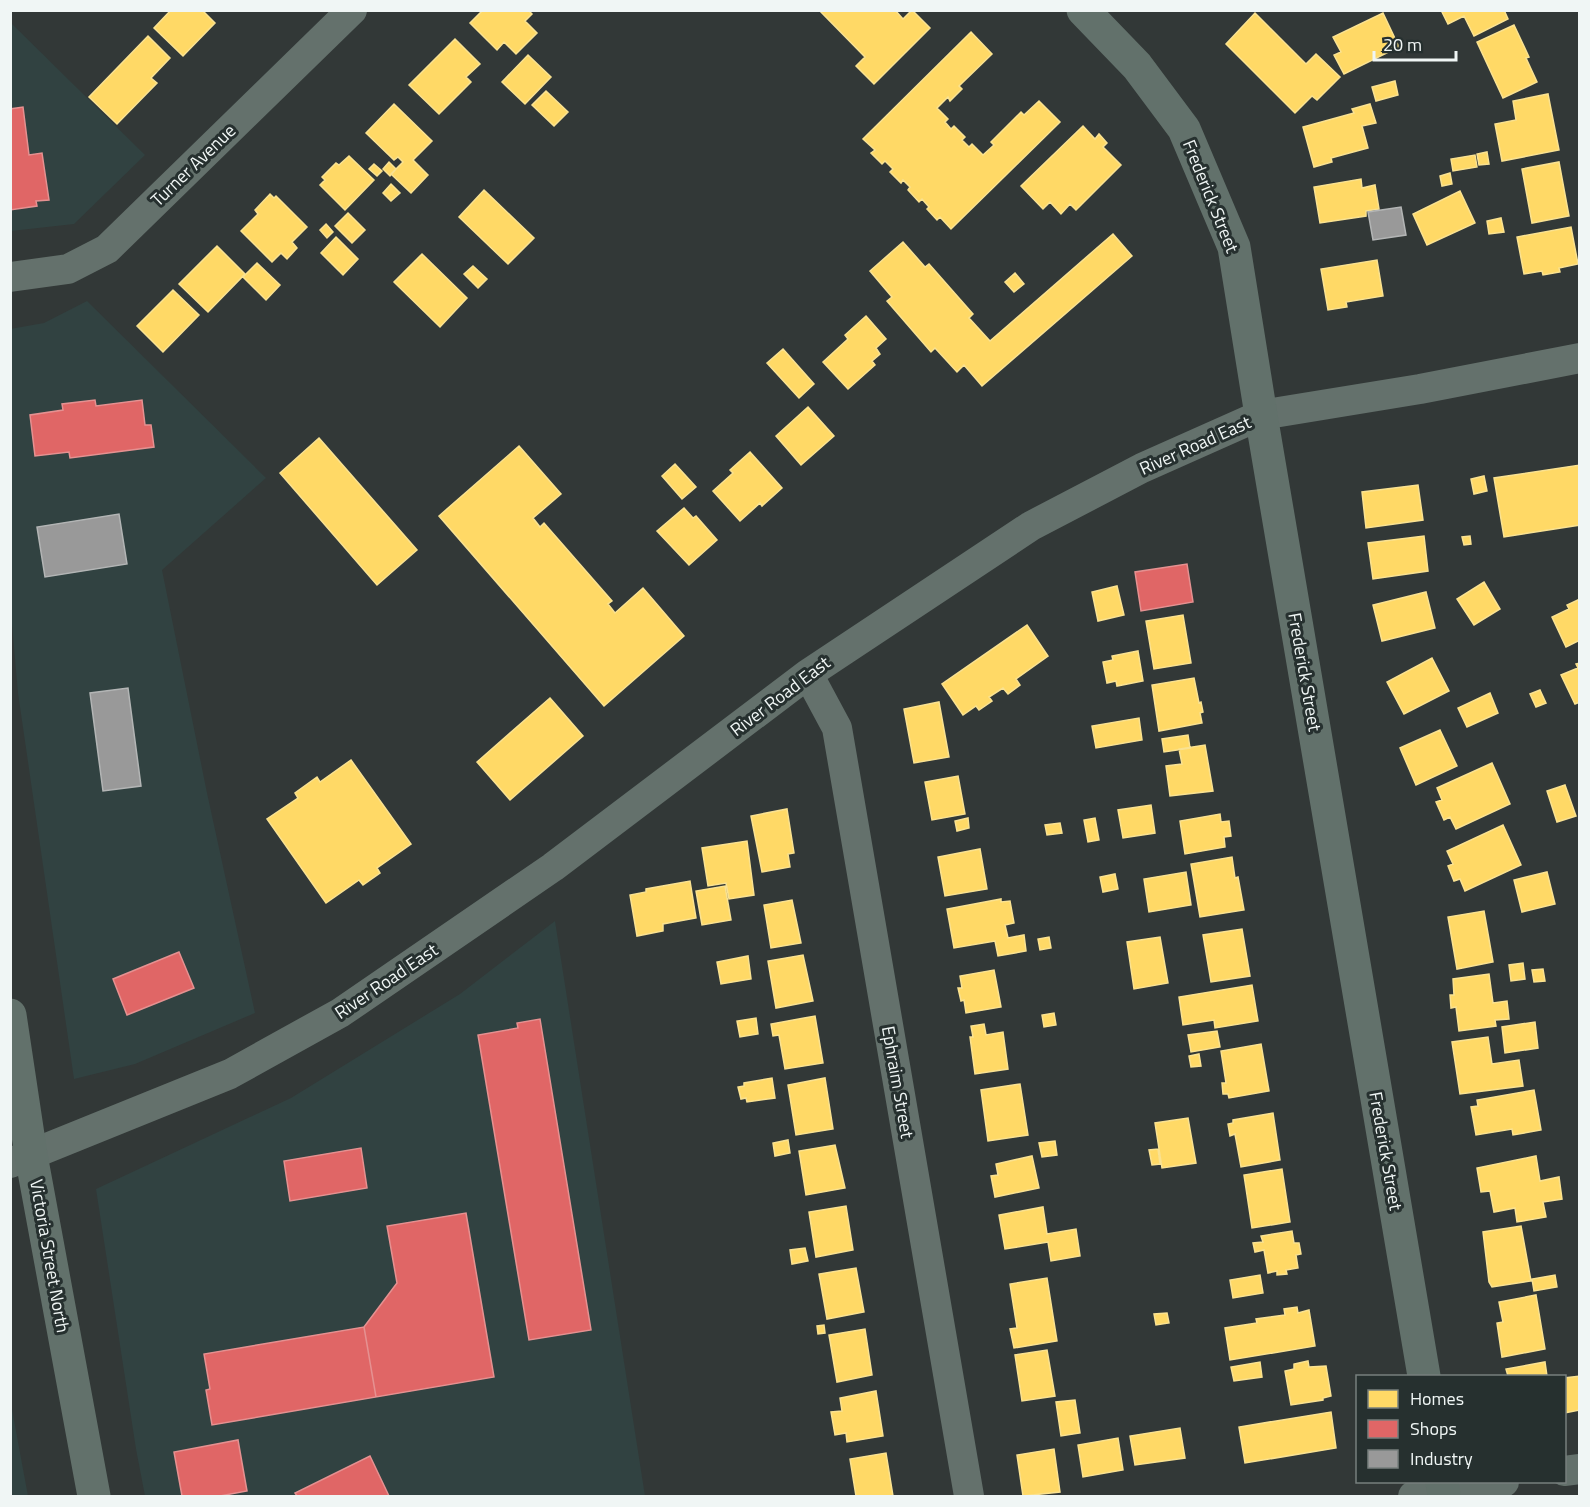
<svg xmlns="http://www.w3.org/2000/svg" width="1590" height="1507" viewBox="0 0 1590 1507" font-family="'Titillium Web',sans-serif">
<rect width="100%" height="100%" fill="#323837"/>
<path fill="#314241" d="M10 22 145 155 74 224 11 231Z
M87 301 266 478 162 570 207 793 255 1013 135 1064 74 1079 18 693 11 613 10 329 44 323Z
M555 921 645 1496H145L136 1449 96 1189 291 1098 460 994Z
M11 1404 28 1496H11Z"/>
<path fill="#ffd966" stroke="#fae291" stroke-width="1.5" d="M171 10H202L215 23 183 56 154 28Z
M483 10H528L532 14 525 21 537 33 516 54 504 42 497 50 470 23Z
M819 10H895L903 19 912 10 930 28 874 84 856 66 865 57Z
M1441 10H1504L1508 19 1474 36 1464 16 1448 24Z
M1255 13 1306 64 1316 54 1340 77 1317 100 1312 96 1295 113 1226 44Z
M1383 13 1399 47 1344 74 1334 55 1341 52 1333 37Z
M1514 25 1529 57 1526 58 1537 82 1503 98 1477 42Z
M971 32 992 54 959 86 962 89 950 101 948 97 937 108 948 119 945 122 951 129 954 126 965 137 962 140 969 147 972 144 983 155 994 145 991 142 1021 112 1024 115 1039 101 1060 122 951 229 940 217 937 220 927 209 929 207 922 199 919 202 908 190 910 187 903 180 901 183 890 172 893 169 885 161 882 164 871 153 875 150 863 139Z
M148 36 170 58 151 78 157 83 117 124 89 97Z
M455 39 480 64 466 77 471 82 439 114 409 85Z
M528 55 551 77 525 104 502 82Z
M1395 81 1398 95 1376 101 1372 87Z
M546 91 568 112 554 126 532 105Z
M1548 94 1559 150 1502 161 1495 124 1516 120 1513 101Z
M394 104 432 141 413 160 428 175 411 193 391 174 403 162 398 157 394 160 366 133Z
M1370 104 1376 123 1362 126 1368 148 1331 158 1332 162 1314 167 1303 127 1354 113 1352 109Z
M1083 126 1095 139 1099 134 1107 143 1103 147 1121 165 1076 210 1070 204 1061 214 1050 202 1043 209 1021 186Z
M1487 152 1489 164 1479 165 1477 154Z
M1475 155 1477 167 1453 171 1451 159Z
M349 156 374 180 345 210 320 185 325 180 322 177 336 163 339 165Z
M389 162 396 169 390 176 383 169Z
M1559 162 1569 216 1532 223 1522 169Z
M374 164 382 171 377 176 369 169Z
M1450 173 1452 184 1442 186 1440 176Z
M1361 179 1362 188 1375 185 1379 209 1366 211V216L1320 223 1314 187Z
M391 184 400 193 391 201 383 193Z
M484 190 534 238 508 264 459 217Z
M1460 191 1475 223 1427 245 1413 214Z
M270 194 274 198 276 196 307 227 292 242 297 248 287 259 281 253 272 262 241 231 258 214 255 210Z
M348 213 365 230 352 243 335 226Z
M1501 218 1504 232 1489 234 1487 221Z
M326 224 333 232 327 238 320 230Z
M1571 227 1578 264 1559 268 1560 272 1543 275 1542 271 1524 274 1517 237Z
M1113 234 1132 256 982 386 964 365 957 372 935 348 931 352 887 301 892 297 870 271 903 242 925 267 929 264 973 314 969 318 990 341Z
M336 237 358 259 343 275 321 253Z
M217 246 245 274 208 312 179 284Z
M422 254 467 298 440 327 394 282Z
M1377 260 1383 296 1346 302 1347 307 1328 310 1321 269Z
M257 263 280 285 266 300 243 277Z
M473 266 487 279 478 288 464 274Z
M1015 273 1024 284 1014 292 1005 282Z
M173 290 199 315 163 352 137 326Z
M866 316 886 339 876 348 880 354 872 361 875 365 848 389 823 362 848 339 845 335Z
M783 349 814 384 799 398 767 363Z
M808 407 834 436 801 465 776 436Z
M319 438 417 550 377 585 280 473Z
M519 446 561 494 533 518 540 527 544 523 612 601 608 604 615 613 643 588 684 636 604 706 439 516Z
M750 452 782 488 762 506 760 503 740 521 713 491 733 473 730 470Z
M675 464 696 487 682 499 662 476Z
M1580 465V525L1504 537 1494 478Z
M1484 476 1487 491 1474 494 1471 479Z
M1418 485 1423 520 1366 528 1362 492Z
M684 508 693 518 696 516 717 540 689 565 657 531Z
M1424 536 1428 571 1373 579 1368 543Z
M1470 536 1471 544 1464 545 1462 537Z
M1484 582 1500 609 1474 625 1457 599Z
M1117 586 1124 615 1098 621 1092 592Z
M1426 592 1435 628 1382 641 1373 605Z
M1580 599V640L1566 647 1552 617 1569 609 1567 605Z
M1183 615 1191 663 1154 669 1146 621Z
M1027 625 1048 656 1016 679 1020 685 1008 694 1003 688 989 697 992 701 979 710 976 706 963 715 942 684Z
M1138 651 1143 681 1117 686 1116 681 1107 683 1103 662 1113 660 1112 656Z
M1432 658 1449 691 1404 714 1387 682Z
M1580 663V702L1575 704 1561 675 1578 668 1576 664Z
M1194 678 1199 703 1201 702 1203 712 1200 713 1202 723 1159 731 1152 685Z
M1540 690 1546 703 1536 707 1530 694Z
M1490 693 1498 713 1467 727 1458 708Z
M550 698 583 736 510 800 477 762Z
M939 702 949 757 914 763 904 709Z
M1139 718 1142 740 1096 748 1092 726Z
M1440 730 1457 766 1416 785 1400 748Z
M1188 735 1190 748 1164 752 1162 739Z
M1205 745 1213 791 1170 796 1166 766 1182 764 1179 749Z
M351 760 411 844 377 868 380 873 363 885 359 880 326 903 267 819 298 798 295 793 317 777 320 782Z
M1492 763 1510 804 1456 829 1450 817 1444 820 1436 802 1442 800 1437 788Z
M958 776 965 814 932 820 925 782Z
M1565 785 1576 816 1557 822 1547 791Z
M1151 805 1155 833 1123 838 1118 810Z
M787 809 794 853 788 854 790 867 762 872 751 816Z
M1220 814 1221 822 1229 821 1231 836 1224 837 1225 847 1185 854 1180 821Z
M968 818 969 828 957 831 955 821Z
M1095 818 1099 840 1088 842 1084 820Z
M1060 823 1062 833 1047 835 1045 825Z
M1503 825 1521 865 1465 891 1460 879 1454 881 1448 866 1453 864 1447 851Z
M747 841 754 895 729 899 726 883 708 886 702 848Z
M980 849 987 889 945 896 938 857Z
M1232 857 1235 878 1238 877 1244 910 1200 917 1191 864Z
M1186 872 1191 905 1149 912 1144 879Z
M1547 872 1555 904 1522 912 1514 880Z
M1115 874 1118 889 1103 892 1100 877Z
M690 881 696 918 663 924V931L637 936 630 895 646 892V889Z
M725 886 731 920 702 925 696 891Z
M1001 899V902L1010 901 1014 923 1005 925 1008 938 1024 935 1026 951 998 956 995 941 954 948 947 909Z
M792 900 801 943 771 948 764 905Z
M1484 911 1493 962 1457 969 1448 917Z
M1242 929 1250 976 1211 982 1203 935Z
M1049 937 1051 948 1040 950 1038 939Z
M1160 937 1168 983 1134 989 1127 942Z
M803 955 813 1001 776 1008 768 961Z
M748 956 751 979 721 984 717 962Z
M1523 963 1525 979 1511 981 1509 965Z
M1543 969 1545 981 1534 982 1532 970Z
M994 970 1001 1007 966 1013 964 1000 961 1001 958 988H962L960 976Z
M1489 974 1493 1003 1507 1001 1509 1019 1495 1020 1496 1026 1459 1031 1456 1007 1451 1008 1450 995H1454L1453 979Z
M1252 985 1258 1021 1215 1028 1214 1020 1183 1025 1179 997Z
M1054 1013 1056 1025 1044 1027 1042 1015Z
M815 1016 823 1063 785 1069 779 1035 773 1036 771 1024Z
M756 1018 758 1034 740 1037 737 1021Z
M1535 1022 1538 1048 1505 1053 1502 1027Z
M984 1024 986 1035 1003 1032 1008 1069 975 1074 970 1037H973L971 1026Z
M1217 1031 1220 1047 1191 1052 1188 1035Z
M1488 1037 1492 1064 1519 1060 1523 1086 1460 1094 1452 1042Z
M1261 1044 1269 1091 1229 1098 1228 1094H1223L1222 1083H1226L1221 1051Z
M1199 1054 1201 1066 1191 1067 1189 1056Z
M772 1078 775 1098 747 1102 746 1098 741 1099 738 1087 744 1086V1083Z
M825 1078 833 1129 796 1135 788 1085Z
M1020 1084 1028 1135 988 1141 981 1090Z
M1534 1090 1541 1130 1513 1135 1512 1129 1476 1135 1471 1107 1478 1106 1477 1100Z
M1273 1113 1280 1160 1241 1167 1235 1134 1230 1136 1228 1124 1233 1123V1120Z
M1188 1118 1196 1163 1162 1168 1155 1123Z
M788 1140 790 1153 775 1156 773 1143Z
M1055 1141 1057 1155 1042 1157 1039 1143Z
M835 1145 845 1188 806 1195 799 1151Z
M1158 1149 1160 1164 1152 1165 1149 1150Z
M1032 1156 1039 1188 995 1197 991 1176 998 1175 996 1164Z
M1536 1156 1540 1181 1559 1177 1562 1199 1543 1202 1546 1217 1517 1222 1515 1208 1494 1212 1490 1191 1481 1192 1477 1168Z
M1282 1169 1290 1222 1252 1228 1244 1175Z
M846 1206 853 1250 816 1257 809 1212Z
M1043 1207 1047 1234 1076 1229 1080 1256 1051 1261 1048 1242 1005 1249 999 1215Z
M1521 1226 1531 1281 1492 1287 1489 1282 1483 1232Z
M1292 1231 1294 1243H1299L1301 1254 1296 1255 1298 1268 1286 1270 1287 1274 1277 1275V1271L1268 1273 1264 1250 1255 1252 1253 1243 1263 1242 1261 1236Z
M805 1248 808 1261 792 1264 790 1250Z
M856 1268 864 1312 827 1319 819 1274Z
M1260 1275 1263 1293 1233 1298 1230 1280Z
M1555 1275 1557 1287 1534 1291 1532 1279Z
M1047 1278 1057 1341 1014 1348 1010 1329 1017 1328 1010 1284Z
M1536 1295 1545 1349 1502 1357 1497 1323 1503 1322 1499 1302Z
M1297 1307 1298 1313 1309 1310 1315 1346 1230 1360 1225 1328 1257 1323 1256 1319 1285 1315 1284 1309Z
M1167 1313 1169 1323 1156 1325 1154 1314Z
M824 1325 825 1333 818 1334 817 1326Z
M865 1329 872 1375 837 1382 829 1335Z
M1047 1350 1055 1396 1022 1401 1015 1355Z
M1308 1361 1309 1367 1326 1366 1331 1396 1323 1398V1400L1291 1405 1285 1371 1294 1369V1364Z
M1260 1362 1262 1377 1234 1381 1231 1367Z
M1545 1362 1547 1376H1508L1506 1369Z
M1580 1376V1410L1564 1413V1378Z
M876 1391 883 1436 847 1442 846 1433 835 1435 831 1412 842 1411 840 1398Z
M1075 1400 1080 1433 1061 1436 1056 1402Z
M1331 1412 1336 1448 1245 1463 1239 1427Z
M1180 1428 1185 1458 1135 1465 1130 1436Z
M1118 1438 1123 1470 1083 1477 1078 1445Z
M1054 1449 1060 1492 1023 1496 1017 1455Z
M886 1453 893 1496H856L850 1459Z"/>
<path fill="#e06666" stroke="#e59191" stroke-width="1.5" d="M23 107 29 155 42 153 49 200 36 201 37 206 10 210V109Z
M95 400 96 406 142 400 145 425H151L154 447 70 458 69 452 35 456 30 415 63 410 62 404Z
M1187 564 1193 602 1141 611 1135 572Z
M179 952 194 988 127 1015 113 979Z
M540 1019 591 1330 529 1340 478 1035 518 1028 517 1023Z
M361 1148 367 1188 290 1201 284 1161Z
M466 1213 494 1377 376 1397 364 1327 397 1283 387 1226Z
M364 1327 376 1397 212 1425 206 1390 210 1389 204 1354Z
M238 1440 247 1491 220 1496H182L174 1452Z
M370 1456 389 1496H297L295 1493Z"/>
<path fill="#999" stroke="#b3b5b5" stroke-width="1.5" d="M1401 207 1406 235 1373 240 1368 212Z
M119 514 127 564 45 577 37 527Z
M128 688 141 786 103 791 90 693Z"/>
<g fill="none" stroke-linecap="round" stroke-linejoin="round">
<path stroke="#64716c" stroke-width="30" d="M10 277 68 269 107 249 352 10
M808 674 837 728 969 1496
M10 1163 230 1074 340 1013 553 867 808 674 1031 526 1142 468 1261 415 1420 389 1580 358
M1564 1471 1580 1469
M1413 1496 1504 1482"/>
<path stroke="#62716b" stroke-width="33" d="M1083 10 1137 66 1184 129 1234 247 1261 415 1424 1376
M10 1015 31 1155 94 1496
M1442 1482 1444 1496"/>
</g>
<g text-anchor="middle" dominant-baseline="central" stroke-width="6" stroke-linejoin="round" paint-order="stroke">
<g font-size="18" fill="#f0f6f5" stroke="#26302f">
<text transform="translate(193 165) rotate(-44)">Turner Avenue</text>
<text transform="translate(1211 196) rotate(68)">Frederick Street</text>
<text transform="translate(1195 445) rotate(-24)">River Road East</text>
<text transform="translate(1305 672) rotate(80)">Frederick Street</text>
<text transform="translate(780 696) rotate(-37)">River Road East</text>
<text transform="translate(386 981) rotate(-34)">River Road East</text>
<text transform="translate(898 1082) rotate(80)">Ephraim Street</text>
<text transform="translate(1386 1151) rotate(80)">Frederick Street</text>
<text transform="translate(50 1256) rotate(80)">Victoria Street North</text>
</g>
</g>
<rect width="1590" height="1507" fill="none" stroke="#f0f6f5" stroke-width="24"/>
<rect x="1356" y="1375" width="210" height="108" fill="#26302f" stroke="#777f7e" stroke-width="1.5"/>
<rect x="1368" y="1390" width="30" height="18" fill="#ffd966" stroke="#777f7e" stroke-width="1.5"/>
<text x="1410" y="1405" font-size="18" fill="#f0f6f5">Homes</text>
<rect x="1368" y="1420" width="30" height="18" fill="#e06666" stroke="#777f7e" stroke-width="1.5"/>
<text x="1410" y="1435" font-size="18" fill="#f0f6f5">Shops</text>
<rect x="1368" y="1450" width="30" height="18" fill="#999999" stroke="#777f7e" stroke-width="1.5"/>
<text x="1410" y="1465" font-size="18" fill="#f0f6f5">Industry</text>
<path d="M1374 51v9h82v-9" fill="none" stroke="#f0f6f5" stroke-width="3"/>
<text x="1383" y="51" font-size="18" fill="#f0f6f5" stroke="#26302f" stroke-width="4.5" paint-order="stroke">20 m</text>
</svg>
